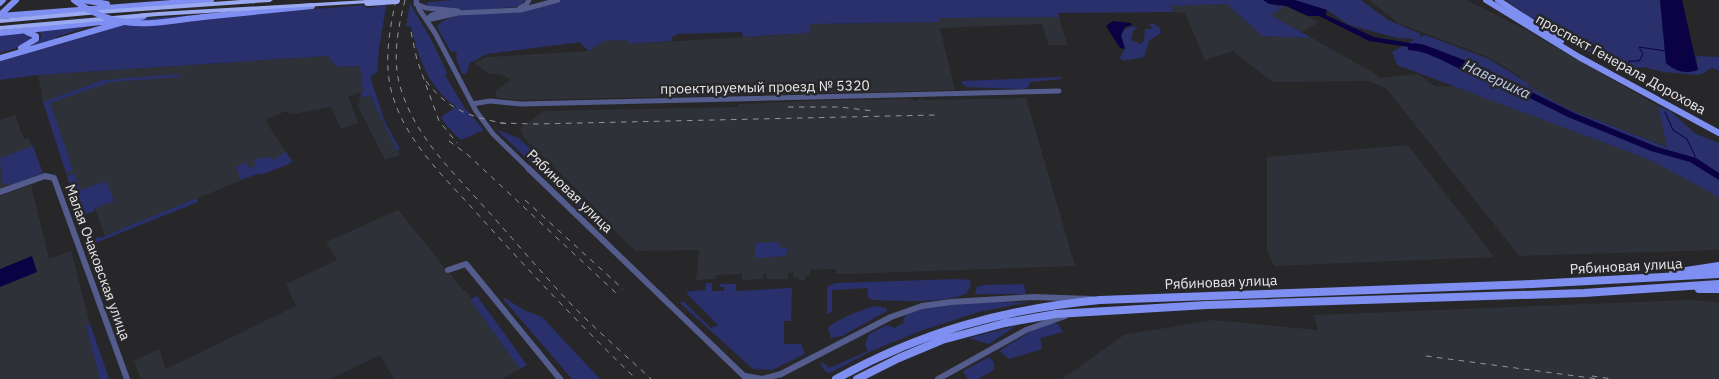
<svg xmlns="http://www.w3.org/2000/svg" width="1719" height="379" viewBox="0 0 1719 379" font-family="'IBM Plex Sans',sans-serif">
<rect width="100%" height="100%" fill="#27272a"/>
<path fill="#2f3139" d="M1369 0H1466L1526 30 1658 106 1668 147 1568 109 1525 86 1521 77 1488 57 1398 23Z
M1227 4 1262 36 1312 38 1374 73 1380 78 1418 74 1436 87 1454 86 1648 159 1719 196V250L1519 256 1386 88 1368 81 1272 82 1233 51 1205 60 1185 13 1174 12 1169 6Z
M1286 6 1319 22 1302 32 1269 15Z
M1059 17 1067 45H1049L1042 24 940 28 955 90 518 100 496 98V90L511 79 500 74H490L474 63 487 57 589 51 604 41 627 40 629 44 810 33V24L938 22V18Z
M328 56 337 67 361 66 363 92 348 96 358 123 341 129 331 107 292 114 286 111 265 120 291 160 105 236 95 208 80 214 43 102 38 75Z
M370 95 400 155 385 160 357 104 361 102 359 98Z
M1026 98 1075 266 844 274 836 273V269H833L810 270V276H805V280L799 281V277H794L793 272 788 273V279H766V274L764 273 763 279 742 280V274L716 275 715 279 696 280 699 250 636 251 609 226 610 224 608 221 524 138 520 129 543 111 739 107V104L839 100 909 99 917 101 919 99 928 100Z
M15 115 24 139 29 138 43 173 0 189V120Z
M1408 145 1494 257 1274 266 1267 250V157Z
M31 185 49 259 71 251 90 324 109 379H0V196Z
M398 210 464 291H466L471 297 470 298 520 369 502 379H394L380 355 330 379H141L134 361 159 349 166 369 296 306 286 284 337 260 326 242Z
M1688 300 1719 302V379H1062L1124 335 1213 320 1318 330 1314 315Z"/>
<path fill="#29306b" d="M387 0 379 49 377 73 371 75V80L385 122 400 149 397 151 370 95 359 98 363 91 360 66 337 67 328 56 38 75 0 80V61L136 19 227 13 226 16 366 5V8L375 7Z
M454 0H525L522 5 515 7 465 11 423 5 427 4 428 2Z
M562 0H1263L1277 6H1286L1270 15 1312 38 1262 36 1227 4 1170 6 1174 12 1058 13 1059 17 939 18V22L810 24V33L743 37 742 32 678 34 672 37 671 41 629 44 627 40 604 41 589 51 579 42 573 43 487 54 470 63 466 74H462L456 57 457 55 455 51 451 52 437 27C447 9 511 12 532 9 542 7 552 3 562 0Z
M1292 0H1361L1388 20 1421 34 1420 37 1425 35 1489 59 1526 82 1528 86 1568 109 1667 147 1658 106 1670 111 1696 134 1719 143V197L1648 159 1397 65 1392 52 1415 39 1397 38 1349 25 1327 10Z
M1506 0H1660L1665 51 1698 69 1696 56 1719 57V71L1713 68 1707 70 1705 73 1697 75 1664 72 1643 67 1634 69 1632 73 1621 70 1544 27Z
M410 4 431 39 447 73 445 75 464 107 484 130 461 140 446 125 441 117 456 107C428 86 419 60 411 27L406 26Z
M1149 24H1154L1160 28 1161 33 1149 41 1144 57 1122 61 1120 57 1125 49 1121 35C1125 27 1129 26 1138 27L1133 31 1131 40 1140 44 1144 41 1145 29H1153Z
M91 26 56 37V39L31 46 41 38V34L39 31Z
M21 33 29 35 31 39 19 47 0 53V35Z
M180 74 181 75 177 77 111 82 50 103 73 170 66 173 43 102 103 80Z
M1062 77 1061 79 1030 82 1028 88 1021 89 967 87 962 84V81Z
M496 129 520 139 600 217 588 218Z
M33 146 43 173 13 185 2 183 0 158Z
M286 152 291 160 294 159 289 164 261 175 260 173 241 180 236 167 246 162 249 168 256 165 253 159 271 157 272 160Z
M74 173 81 190 106 181 114 201 94 209 95 211 80 216 67 176Z
M197 198 198 202 98 242 91 243 99 236 100 238Z
M780 242V248L788 247 786 256 755 258V243Z
M957 279 970 280 971 284 967 293C947 304 895 301 872 300L868 297V288L834 290 832 291V311L829 314 827 313V287L835 283Z
M706 283H712V291H724V287H719L720 284H736V291L792 288 791 321H784V344H801L805 354 772 370 753 369 680 303 683 301 711 328 718 325 686 293 691 291 705 290Z
M1024 284 1026 294H975L977 287 983 285Z
M477 296 527 365 520 369 470 299Z
M505 298 524 310 542 317 600 379H572L503 299Z
M1030 302 979 312 923 330 869 352 830 373 826 372 820 363H824L829 368 868 351 865 344 869 334 887 325 894 328 904 323 903 321 906 315C934 299 997 303 1030 302Z
M876 306 886 308 887 311 842 336 831 338 828 328C833 321 867 307 876 306Z
M1050 323 1058 324 1063 332 1040 338 1042 349 1009 359 999 351 1030 332Z
M90 324 109 379H100L86 326Z
M1016 326 989 344 968 338Z
M989 357 994 362V370L978 379H968L963 371Z"/>
<path fill="#0a0243" d="M1263 0H1295L1327 10 1325 16H1308L1286 6 1269 4Z
M1660 0H1682L1698 70C1686 74 1676 72 1666 63Z
M1113 21 1131 23 1132 25 1125 27 1121 35 1125 49 1120 48 1106 26Z
M1415 43 1425 45 1490 70 1485 77C1458 73 1435 51 1408 50V47Z
M32 256 37 272 0 287V269Z"/>
<g fill="none" stroke-linecap="round" stroke-linejoin="round">
<path stroke="#0a0243" stroke-width="1" d="M1623 70 1626 69 1629 61H1639L1643 54 1639 47 1665 51
M1665 112 1673 130 1687 139 1695 156 1693 160"/>
<path fill="#0a0243" fill-rule="evenodd" d="M1315 10 1374 37 1422 45 1426 47 1422 49 1369 41 1313 13V11Z
M1475 67H1481L1574 113 1657 147 1696 158 1719 173V180L1690 162 1651 151 1568 117 1475 71 1474 69Z"/>
<path stroke="#535c8c" stroke-width="5" d="M416 0 419 9 435 33 476 111 493 134 529 169
M416 4 426 8 458 11
M520 8 526 5 529 0
M427 19 432 15 446 12
M427 20 458 13 521 10 558 0
M472 104 490 101 521 104 1059 91"/>
<path stroke="#535c8c" stroke-width="6" d="M528 168 747 379
M0 192 45 176 54 178 127 379
M448 270 466 264 560 379
M745 376 762 379 781 374 891 317 922 306 951 302 1034 297 1091 299
M938 379 1026 330 1065 316"/>
<path stroke="#7e8ff1" stroke-width="6" d="M82 0 107 4
M1486 0 1579 57 1719 133
M1498 0 1561 41
M0 3 3 0
M0 15 16 0
M0 16 211 0
M203 17 312 6
M0 33 110 21
M21 48 36 39V36L27 32
M0 58 144 16"/>
<path stroke="#7e8ff1" stroke-width="8" d="M1673 273 1719 266
M1699 289H1719
M836 379C921 332 1003 309 1100 300L1532 284 1719 274
M857 379 899 358 942 340 1005 323 1056 314 1207 305 1584 293 1719 284"/>
<path fill="#9aa9f0" fill-rule="evenodd" d="M241 0H273L270 2 99 14 0 23V19L99 10Z
M367 0 370 1V3L158 16 0 30V26L158 12Z"/>
<path stroke="#969698" stroke-width="1" stroke-dasharray="5.5 5.5" stroke-linecap="butt" d="M396 0C389 32 383 65 393 97 407 142 443 176 474 210 526 268 580 325 636 379
M405 0C398 28 392 58 400 86 414 136 453 172 487 210 514 240 540 271 568 301 594 328 623 353 651 379
M411 32 417 60 439 121 457 143
M426 81C449 111 471 117 507 124
M788 107H840L873 111
M500 123 536 124 935 115
M449 141 468 155 616 293
M525 200 623 289
M1426 356 1598 379
M1592 376 1612 379"/>
<path stroke="#7e8ff1" stroke-width="6" d="M74 0C118 33 152 23 203 17"/>
<path stroke="#9aa9f0" stroke-width="8" d="M368 2 396 0"/>
</g>
<g text-anchor="middle" dominant-baseline="central" stroke-width="5" stroke-linejoin="round" paint-order="stroke">
<g font-size="14" fill="#e9e9eb" stroke="#27272a">
<text transform="translate(1621 64) rotate(29)">проспект Генерала Дорохова</text>
<text transform="translate(765 87) rotate(-1)">проектируемый проезд № 5320</text>
<text transform="translate(570 191) rotate(44)">Рябиновая улица</text>
<text transform="translate(98 262) rotate(70)">Малая Очаковская улица</text>
<text transform="translate(1626 266) rotate(-3)">Рябиновая улица</text>
<text transform="translate(1221 282) rotate(-2)">Рябиновая улица</text>
</g>
<g font-size="15" font-style="italic" fill="#c2cbf3" stroke="#27272a">
<text transform="translate(1497 79) rotate(25)">Навершка</text>
</g>
</g>
</svg>
